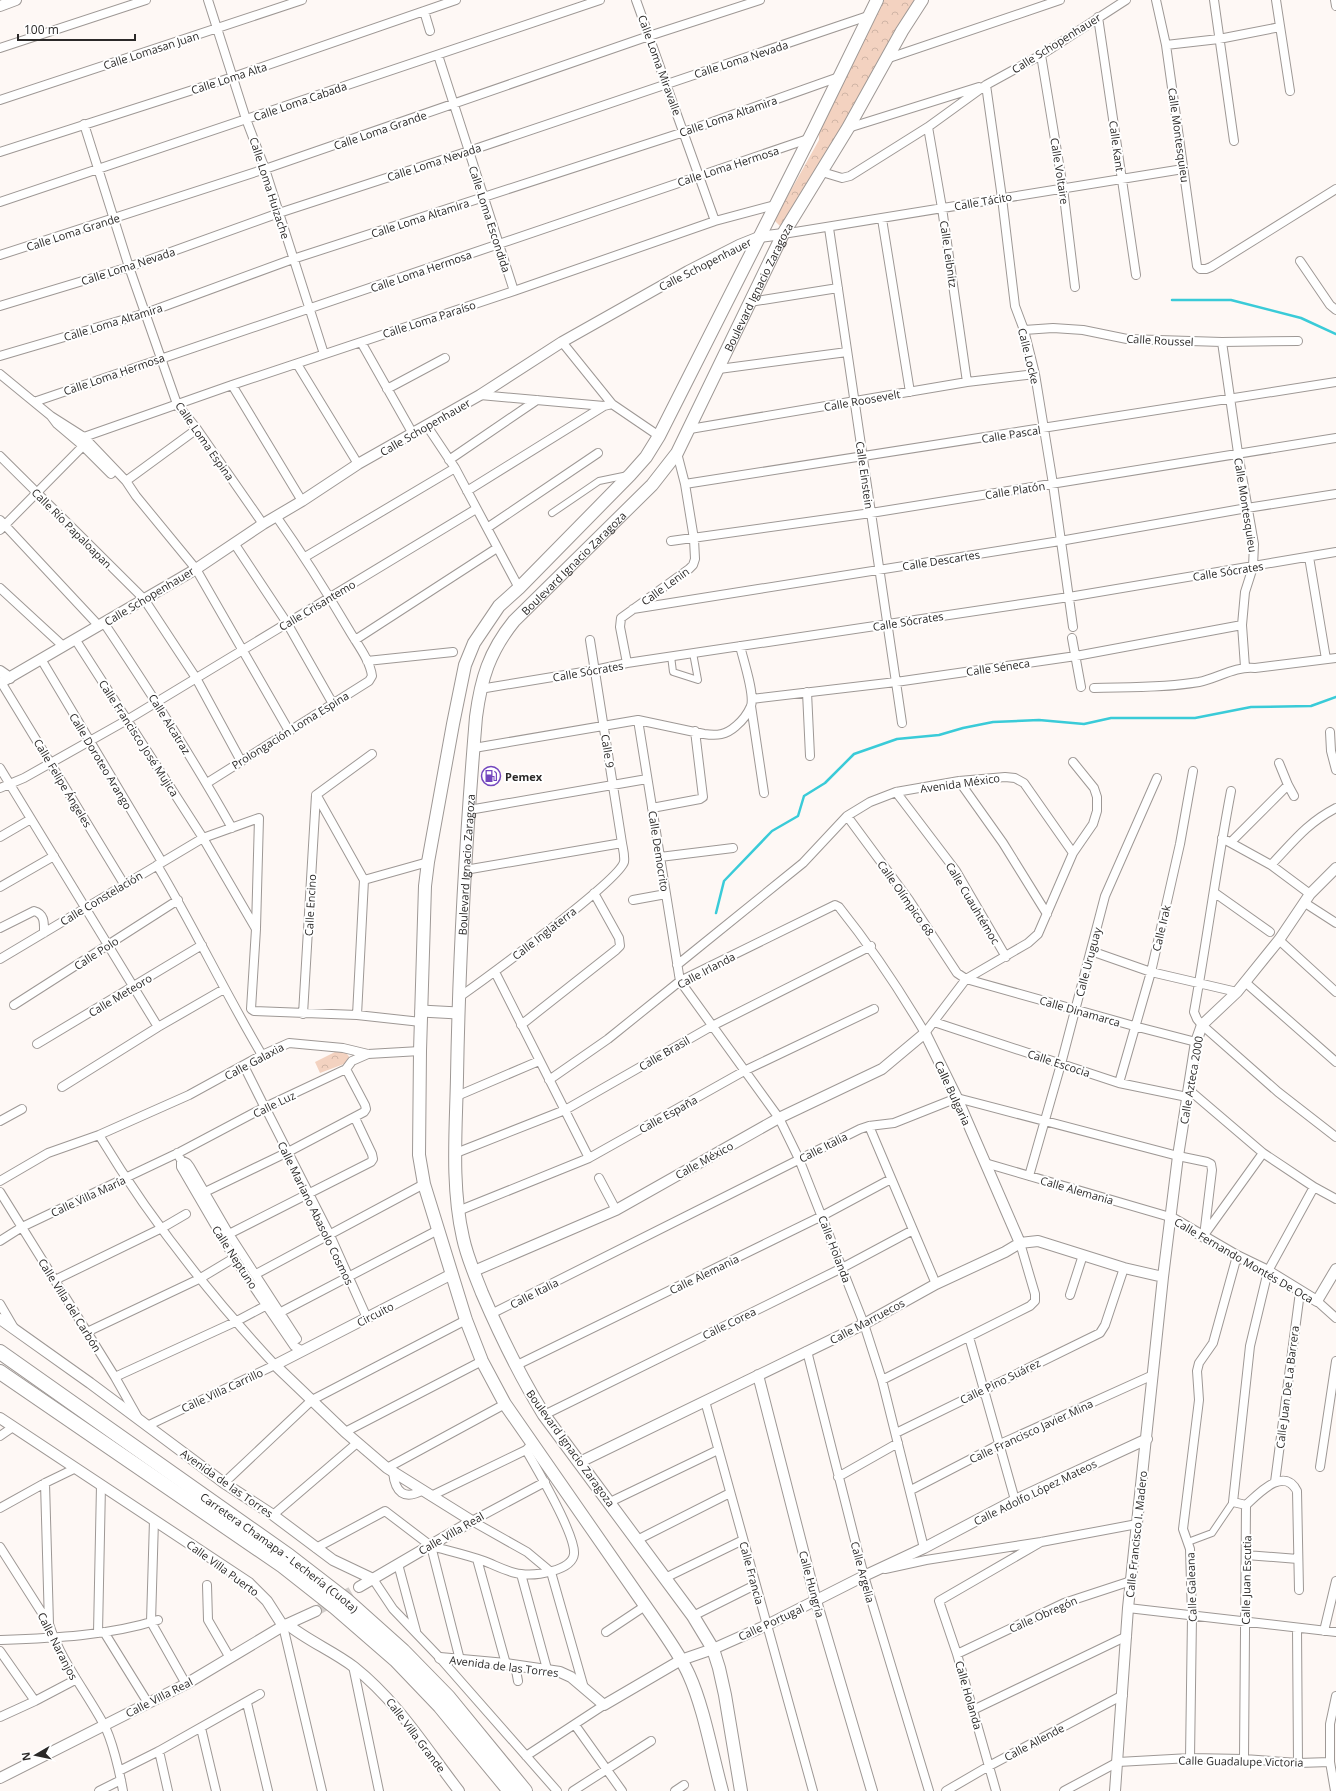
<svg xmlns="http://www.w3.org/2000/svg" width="1336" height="1791" viewBox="0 0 1336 1791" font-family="'Open Sans',sans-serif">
<defs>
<pattern id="park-crowns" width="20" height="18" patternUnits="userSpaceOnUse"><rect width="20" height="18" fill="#f3d2c0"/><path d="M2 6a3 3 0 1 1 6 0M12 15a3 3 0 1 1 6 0" fill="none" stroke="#d0b4a5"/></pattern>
</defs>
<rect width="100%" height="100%" fill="#fef8f5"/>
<path fill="url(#park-crowns)" d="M884 0H917L784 225 780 226 775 221 776 217 819 140V130Z
M343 1048 352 1061 320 1073 315 1062Z"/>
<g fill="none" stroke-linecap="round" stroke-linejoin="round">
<path stroke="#3acbd8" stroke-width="2.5" d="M1172 300H1231L1301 318 1336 334
M716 913 724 881 772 831 798 816 804 796 825 783 854 754 897 739 939 735 963 728 993 722 1039 720 1084 724 1111 718H1195L1251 707 1311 706 1336 697"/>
<path stroke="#d4cfcc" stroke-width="10" stroke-dasharray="10 5" stroke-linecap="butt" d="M316 1611 359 1587"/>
<g stroke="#9e9895" stroke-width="8">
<path id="pedestrian" d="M552 513 599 481 628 475
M671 656 673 672 698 680 693 653
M1188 1542 1212 1533 1233 1502"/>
</g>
<g stroke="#9e9895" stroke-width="10">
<path id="minor" d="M208 0 246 119 265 169 324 354
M636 0 715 221
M1156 0 1166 45 1197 266 1200 269H1206L1211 267 1336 189
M1214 0 1234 141
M1276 0 1290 91
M1335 0 1336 6
M424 11 430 31
M1098 17 1136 275
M1166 45 1219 39 1280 27
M0 48 146 0
M438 55 514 291
M1041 55 1063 188 1075 287
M886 59 1060 0
M986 85 1002 198 1015 306 1024 330 1035 374 1053 484 1073 627
M0 100 302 0
M84 124 129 267 177 404 197 429 263 524
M928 127 942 208 967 382
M848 128 979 87
M0 152 233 77 456 0
M822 172 842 178 850 176 928 127 986 85 1041 55 1126 0
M0 202 600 0
M882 219 910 392
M829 228 902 723
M783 234 1183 169
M0 255 265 169 649 36 760 0
M1300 261 1330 305 1336 310
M750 302 838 288
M0 306 129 267 279 213 469 151 868 16
M1024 330 1053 328 1083 330 1127 339 1222 342 1298 341
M361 342 413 434
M562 342 612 404 659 436
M1222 342 1238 453 1254 544 1253 567 1245 592 1242 625 1245 667
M0 356 146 313 293 259 684 132 839 77
M297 364 358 464
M719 369 847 352
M0 374 51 416 57 424 83 446 111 474
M232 385 302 501
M387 389 445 358
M480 395 604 406
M34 402 808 139
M51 416 84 437 126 481 136 496 196 569 289 731
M427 426 455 468 519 588
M690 429 967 382 1035 374
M84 437 232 385 514 291 715 221 775 205
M0 456 144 599 196 678 241 761
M449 460 537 400
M126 481 197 429
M685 484 1336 382
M467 491 604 406 612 404
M0 520 99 626
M487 528 598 453
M0 530 83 446
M671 541 871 513 1336 438
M234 543 287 623 333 704
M305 557 455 468
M1309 557 1326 659
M0 588 63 646
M633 609 1060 541 1247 508 1336 494
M104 623C149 690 192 757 232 828
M1072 638 1081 687
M75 639 203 838 256 929 251 1009 254 1011 357 1015 421 1022
M355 640 497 548
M41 659 162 862
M367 661 453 652
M627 663 620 627 621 618 689 569 693 565 695 559 694 539 685 484 677 453
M1 682 124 884
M1094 688C1128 687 1164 688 1199 682 1218 678 1235 666 1255 668L1336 658
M480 689 595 670 627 663 1069 597 1336 552
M807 692 810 756
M752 699 896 682 1076 656 1242 625
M751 706 764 793
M638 720 680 981 779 1118 799 1159 864 1324 882 1380 924 1548
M1330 732 1331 751 1336 770
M474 748 638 720 704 734C717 736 726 735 736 726 742 721 748 713 751 706 755 694 743 659 740 646
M1279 763 1288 785 1294 796
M0 768 158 1027
M959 781 1003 843 1047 914
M207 783 369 681 372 676C370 660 357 644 349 630 326 591 302 553 276 516
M0 788 24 778 127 720 476 509
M1231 791C1217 864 1207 939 1194 1012L1197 1019 1202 1025 1278 1092 1336 1137
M896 792 956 871 1006 957
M316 795 372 754
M317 796 364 880
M652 808 700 799 703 797 695 731
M469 810 647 779
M847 816 909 900 957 973 966 979 1134 1026 1196 1042
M0 837 31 819
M1222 838 1271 865 1310 894
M1231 842 1288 785
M660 857 733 848
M157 865C194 927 225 993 262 1055
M1271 865C1293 842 1307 823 1336 808
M465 870 622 843
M364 880 428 862
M0 887 54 856
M1215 893 1270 932
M633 900 666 894
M1305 903 1336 923
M0 928 34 911C45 914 44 923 44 933
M1279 940 1336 992
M1091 951 1151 972 1237 992
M0 959 203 838 259 818 256 928
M677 965 803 863 847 816 870 802 896 792 959 781 1005 777 1015 778 1024 783 1073 853
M495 972 589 1158
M1245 982 1336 1062
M458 998C482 981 619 881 624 862 625 856 623 849 622 843L590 640
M14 1005 178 900
M303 1014 316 795
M357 1015 364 880
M934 1022 1119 1083 1187 1097
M521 1025 616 950 620 946 619 938 594 893
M37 1044 202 945
M244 1066 263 1104
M549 1080 608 1039 680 981 835 905 839 907C871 947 899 989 925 1033L966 979 1028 943 1038 934 1073 853 1093 824 1097 811V797L1094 788 1073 762
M1119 1083 1151 972 1180 844 1193 771
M62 1087 158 1027 224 989
M1188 1089 1263 1153 1314 1187 1336 1199
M457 1096 539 1061
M265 1107 329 1233 367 1318
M0 1121 22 1109
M869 1126 936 1284
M99 1135C149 1218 209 1294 275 1365L147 1426
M177 1153 181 1160V1167L234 1258 294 1346 303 1351
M456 1153 565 1110 712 1026 871 946
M181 1160 187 1163 190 1167 229 1234 297 1339
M985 1163 1170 1217
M1029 1176 1061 1064 1105 896 1157 778
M599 1178 616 1210
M0 1181 48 1153 99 1135 189 1095 262 1055 289 1043 343 1048 368 1054 420 1051
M0 1192 115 1377 137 1416
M205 1192 288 1152 364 1112 366 1109 365 1105 346 1069
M458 1211 589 1158 746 1070 874 1009
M229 1234 371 1162 373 1159 372 1154 355 1118
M1204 1235 1263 1153
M0 1241 22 1227 180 1152 265 1107 346 1069 352 1061 368 1054
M256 1274 424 1184
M55 1280 162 1228 186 1214
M1070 1295 1083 1255
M1317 1301 1336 1318
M0 1304 14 1328
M281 1312 438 1230
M491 1314 860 1129 869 1126 894 1123 957 1098 1178 1156 1207 1162 1211 1164 1212 1170 1204 1236
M87 1332 199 1279 234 1258
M969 1337 1015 1500
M807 1351 864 1576 929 1791
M515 1366 822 1216 891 1179
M115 1377 235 1322 267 1305
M882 1380 1030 1306 1035 1301V1294L1020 1243
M705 1401 813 1791
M544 1415 842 1268 913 1230
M345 1432 482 1361
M896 1433 1100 1333 1105 1325 1124 1268
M0 1436 13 1427
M1320 1467 1336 1361
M387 1468 505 1404
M393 1472C395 1492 404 1501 423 1490
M838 1477 898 1443
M1275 1482 1300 1292
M45 1483 49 1624
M224 1483 312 1400 466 1320
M911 1490 1000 1444 1153 1375
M431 1496 526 1450 529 1447
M610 1502 718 1450
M1246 1505 1233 1502 1250 1346 1268 1271 1314 1187
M1246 1505C1259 1493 1284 1466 1297 1491L1299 1590
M0 1508 45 1483 76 1468
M273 1515 357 1443
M154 1520 151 1622 186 1684
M472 1521 527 1552 551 1572 584 1688
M472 1521 545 1482
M637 1540 730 1493
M431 1546C449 1551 467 1555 484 1561 495 1565 509 1573 521 1574 535 1576 572 1571 574 1554 576 1535 537 1469 526 1450
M0 1547 49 1624C61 1661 85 1690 103 1723 112 1738 120 1774 123 1791
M316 1548 385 1511 431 1546 460 1660
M1246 1555 1298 1559
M477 1559 506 1664
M398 1564 416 1631
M885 1569 926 1560 1041 1542 1137 1524
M521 1574 547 1669
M665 1578 743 1540
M373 1579 393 1609 440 1658 557 1791
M207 1585 208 1620 230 1658
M1128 1608 1336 1632
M693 1616 755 1585
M283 1626 322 1791
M1297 1628 1298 1763
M1324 1631 1336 1581
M104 1632 148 1703
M606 1632 645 1606
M98 1633 101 1485
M0 1640C53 1638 108 1636 158 1620
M0 1651 35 1701
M957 1654 1064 1603 1131 1581
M515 1665 518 1681
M353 1666 379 1791
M247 1703 268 1791
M973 1710 1127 1636
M0 1717 35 1701 75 1680
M575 1725 622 1791
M201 1728 216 1791
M159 1751 168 1791
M526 1756 604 1705
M1190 1758 1192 1616 1190 1549 1183 1529 1199 1400 1197 1371 1199 1363 1213 1343 1237 1256
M1244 1759 1246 1505
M119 1771 159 1751 260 1694
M99 1791 121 1780
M573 1791 651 1741
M675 1791 684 1785
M946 1791 989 1766 1123 1695
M996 1791 957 1654 939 1601 1041 1542
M1064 1791 1118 1762 1190 1758 1244 1759 1298 1763 1330 1762
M1335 1791 1330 1762V1724L1336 1696"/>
</g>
<g stroke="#9e9895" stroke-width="12">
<path id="tertiary" d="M0 6 16 0
M0 671 10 678
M0 683 196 569 263 524 302 501 358 464 480 395 562 342 688 271 739 245 759 237 783 234
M1170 1217 1237 1256 1268 1271 1317 1301 1336 1269
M474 1271 616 1210 779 1118 882 1069 925 1033 957 1098 1020 1243
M0 1319 90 1383 224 1483 273 1515 333 1560 373 1579
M758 1375 816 1601 872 1791
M0 1418 249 1583 267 1601 283 1626
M580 1462 864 1324 936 1284 1005 1252 1020 1243 1038 1241 1124 1268 1163 1277
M359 1587 472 1521 387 1468 345 1432 275 1365 452 1274
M287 1624C308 1641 333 1651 354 1667 398 1702 425 1747 459 1791
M440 1658 506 1664 560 1672 571 1677 604 1705 681 1660 713 1649 767 1625 864 1576 924 1548 1015 1500 1147 1439
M0 1778 186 1684 283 1626 316 1611
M1115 1791 1128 1608 1163 1277 1178 1156 1196 1042 1202 1025 1237 992 1279 940 1310 894 1336 868"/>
</g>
<g stroke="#9e9895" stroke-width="13">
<path id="secondary" d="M421 1011 458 1013"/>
</g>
<g stroke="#9e9895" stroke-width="14">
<g id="primary">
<path d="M722 1791C712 1755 704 1708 689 1675 682 1659 672 1645 662 1630L505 1404 482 1361 466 1320 424 1184 419 1155 420 1051 425 886 428 862 453 724 465 665 474 643 499 606 519 588 630 475 646 457 659 436 814 129 877 0"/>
<path id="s1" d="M741 1791 725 1695 719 1668 713 1649 693 1616 544 1415C520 1376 500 1335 482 1293 475 1275 467 1257 463 1238 451 1186 456 1130 457 1077 459 957 466 837 476 717 481 679 489 652 514 621L652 485 677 453 783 234 848 128 902 31 922 0"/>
</g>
</g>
<g stroke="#9e9895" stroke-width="16">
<g id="motorway">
<path id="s2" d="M0 1352 289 1556 346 1600 403 1651 448 1697 525 1791"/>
<path d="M0 1372 283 1566 335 1607 396 1660 440 1706 510 1791"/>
</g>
</g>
<use href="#pedestrian" stroke="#fff" stroke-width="6"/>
<use href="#minor" stroke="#fff" stroke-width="8"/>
<use href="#tertiary" stroke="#fff" stroke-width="10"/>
<use href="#secondary" stroke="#fff" stroke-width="11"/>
<use href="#primary" stroke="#fff" stroke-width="12"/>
<use href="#motorway" stroke="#fff" stroke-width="14"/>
</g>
<defs>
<g id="fuel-ring" transform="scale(1)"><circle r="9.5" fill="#fff" stroke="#7346be" stroke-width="1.5"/><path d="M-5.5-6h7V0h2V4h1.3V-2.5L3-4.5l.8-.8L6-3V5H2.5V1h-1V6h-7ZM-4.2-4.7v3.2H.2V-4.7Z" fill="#7346be"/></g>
</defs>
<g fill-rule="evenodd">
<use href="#fuel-ring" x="491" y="776"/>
</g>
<g text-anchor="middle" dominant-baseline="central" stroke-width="4" stroke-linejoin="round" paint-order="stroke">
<g font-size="11" fill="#2b2928" stroke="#fff">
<text transform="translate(1056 43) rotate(-32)">Calle Schopenhauer</text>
<text transform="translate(151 50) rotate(-18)">Calle Lomasan Juan</text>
<text transform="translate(741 59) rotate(-18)">Calle Loma Nevada</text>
<text transform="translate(660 65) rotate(70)">Calle Loma Miravalle</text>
<text transform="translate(229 78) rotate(-18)">Calle Loma Alta</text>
<text transform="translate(300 101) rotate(-19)">Calle Loma Cabada</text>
<text transform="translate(728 116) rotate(-19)">Calle Loma Altamira</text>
<text transform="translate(380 130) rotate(-19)">Calle Loma Grande</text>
<text transform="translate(1179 135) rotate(82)">Calle Montesquieu</text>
<text transform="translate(1117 146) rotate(82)">Calle Kant</text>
<text transform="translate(434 162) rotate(-18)">Calle Loma Nevada</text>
<text transform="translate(728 166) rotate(-18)">Calle Loma Hermosa</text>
<text transform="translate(1060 171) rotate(81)">Calle Voltaire</text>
<text transform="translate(270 188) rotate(72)">Calle Loma Huizache</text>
<text transform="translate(983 201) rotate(-10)">Calle Tácito</text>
<text transform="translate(420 218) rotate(-18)">Calle Loma Altamira</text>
<text transform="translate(490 219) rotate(72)">Calle Loma Escondida</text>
<text transform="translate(73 232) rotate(-18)">Calle Loma Grande</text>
<text transform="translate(949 254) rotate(82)">Calle Leibnitz</text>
<text transform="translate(705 264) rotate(-27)">Calle Schopenhauer</text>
<text transform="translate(128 266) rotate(-18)">Calle Loma Nevada</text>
<text transform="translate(421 271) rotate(-19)">Calle Loma Hermosa</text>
<text stroke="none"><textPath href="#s1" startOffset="1675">Boulevard Ignacio Zaragoza</textPath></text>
<text transform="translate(429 319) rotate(-18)">Calle Loma Paraíso</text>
<text transform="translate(113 322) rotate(-17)">Calle Loma Altamira</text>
<text transform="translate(1160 340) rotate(3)">Calle Roussel</text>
<text transform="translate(1029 356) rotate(76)">Calle Locke</text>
<text transform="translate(114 374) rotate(-19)">Calle Loma Hermosa</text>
<text transform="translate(862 400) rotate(-10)">Calle Roosevelt</text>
<text transform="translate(425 427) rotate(-30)">Calle Schopenhauer</text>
<text transform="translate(1011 434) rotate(-9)">Calle Pascal</text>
<text transform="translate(205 441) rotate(55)">Calle Loma Espina</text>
<text transform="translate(865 475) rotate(82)">Calle Einstein</text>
<text transform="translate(1015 490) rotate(-9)">Calle Platón</text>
<text transform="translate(1246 505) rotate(81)">Calle Montesquieu</text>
<text transform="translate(72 528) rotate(45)">Calle Río Papaloapan</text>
<text transform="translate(941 560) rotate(-9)">Calle Descartes</text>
<text stroke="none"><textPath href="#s1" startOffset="1339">Boulevard Ignacio Zaragoza</textPath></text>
<text transform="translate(1228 571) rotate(-9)">Calle Sócrates</text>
<text transform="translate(665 586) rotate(-36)">Calle Lenin</text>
<text transform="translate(149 596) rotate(-31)">Calle Schopenhauer</text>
<text transform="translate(317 605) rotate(-31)">Calle Crisantemo</text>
<text transform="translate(908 621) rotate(-9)">Calle Sócrates</text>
<text transform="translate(998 667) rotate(-8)">Calle Séneca</text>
<text transform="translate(588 671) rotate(-10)">Calle Sócrates</text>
<text transform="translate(170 724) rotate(58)">Calle Alcatraz</text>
<text transform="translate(290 730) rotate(-32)">Prolongación Loma Espina</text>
<text transform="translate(139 738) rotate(57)">Calle Francisco José Mujica</text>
<text transform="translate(608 751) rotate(81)">Calle 9</text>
<text transform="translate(101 761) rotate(59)">Calle Doroteo Arango</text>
<text transform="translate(63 783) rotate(59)">Calle Felipe Ángeles</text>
<text transform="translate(960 783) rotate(-8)">Avenida México</text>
<text transform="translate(659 851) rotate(81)">Calle Democrito</text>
<text stroke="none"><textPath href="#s1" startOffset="1003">Boulevard Ignacio Zaragoza</textPath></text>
<text transform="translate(101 898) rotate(-31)">Calle Constelación</text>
<text transform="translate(906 898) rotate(55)">Calle Olímpico 68</text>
<text transform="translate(973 903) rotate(59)">Calle Cuauhtémoc</text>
<text transform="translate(310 905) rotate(-87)">Calle Encino</text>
<text transform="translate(1161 928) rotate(-77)">Calle Irak</text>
<text transform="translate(544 933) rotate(-38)">Calle Inglaterra</text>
<text transform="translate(96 953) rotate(-33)">Calle Polo</text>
<text transform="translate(1088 962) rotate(-75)">Calle Uruguay</text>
<text transform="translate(706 970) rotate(-28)">Calle Irlanda</text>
<text transform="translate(120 995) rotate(-31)">Calle Meteoro</text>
<text transform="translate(1080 1011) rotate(16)">Calle Dinamarca</text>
<text transform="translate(664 1053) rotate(-30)">Calle Brasil</text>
<text transform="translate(254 1061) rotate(-28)">Calle Galaxia</text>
<text transform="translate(1059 1063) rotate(18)">Calle Escocia</text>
<text transform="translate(1191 1080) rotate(-80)">Calle Azteca 2000</text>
<text transform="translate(953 1093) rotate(65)">Calle Bulgaria</text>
<text transform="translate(274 1104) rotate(-26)">Calle Luz</text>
<text transform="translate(668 1114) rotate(-29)">Calle España</text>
<text transform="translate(823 1147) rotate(-27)">Calle Italia</text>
<text transform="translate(704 1160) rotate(-29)">Calle México</text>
<text transform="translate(1077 1190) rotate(16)">Calle Alemania</text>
<text transform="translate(88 1196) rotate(-25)">Calle Villa María</text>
<text transform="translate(316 1213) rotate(64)">Calle Mariano Abasolo Cosmos</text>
<text transform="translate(835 1249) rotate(69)">Calle Holanda</text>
<text transform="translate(235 1257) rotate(57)">Calle Neptuno</text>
<text transform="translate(1244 1260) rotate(30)">Calle Fernando Montés De Oca</text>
<text transform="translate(704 1274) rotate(-26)">Calle Alemania</text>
<text transform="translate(534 1293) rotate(-27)">Calle Italia</text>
<text transform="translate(70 1305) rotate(58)">Calle Villa del Carbón</text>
<text transform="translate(375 1314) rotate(-27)">Circuito</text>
<text transform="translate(867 1321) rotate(-28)">Calle Marruecos</text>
<text transform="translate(729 1323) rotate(-26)">Calle Corea</text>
<text transform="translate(1000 1381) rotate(-26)">Calle Pino Suárez</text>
<text transform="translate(1287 1387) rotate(-83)">Calle Juan De La Barrera</text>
<text transform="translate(222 1390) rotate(-25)">Calle Villa Carrillo</text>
<text transform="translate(1031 1431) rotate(-25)">Calle Francisco Javier Mina</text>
<text transform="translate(571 1448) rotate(54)">Boulevard Ignacio Zaragoza</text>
<text transform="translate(227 1483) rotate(35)">Avenida de las Torres</text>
<text transform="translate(1035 1492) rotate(-26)">Calle Adolfo López Mateos</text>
<text transform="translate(451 1533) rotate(-30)">Calle Villa Real</text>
<text transform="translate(1136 1534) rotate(-84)">Calle Francisco I. Madero</text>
<text stroke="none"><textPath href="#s2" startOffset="344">Carretera Chamapa - Lechería (Cuota)</textPath></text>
<text transform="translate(223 1568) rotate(36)">Calle Villa Puerto</text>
<text transform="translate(863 1572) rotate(75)">Calle Argelia</text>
<text transform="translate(752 1573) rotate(75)">Calle Francia</text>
<text transform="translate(1246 1580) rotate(-89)">Calle Juan Escutia</text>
<text transform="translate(812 1584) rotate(75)">Calle Hungria</text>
<text transform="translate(1191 1587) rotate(-92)">Calle Galeana</text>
<text transform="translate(1043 1614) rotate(-24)">Calle Obregón</text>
<text transform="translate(771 1622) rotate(-25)">Calle Portugal</text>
<text transform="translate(58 1646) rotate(63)">Calle Naranjos</text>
<text transform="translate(504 1666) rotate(7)">Avenida de las Torres</text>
<text transform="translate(969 1695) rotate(74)">Calle Holanda</text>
<text transform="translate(159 1697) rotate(-27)">Calle Villa Real</text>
<text transform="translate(416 1735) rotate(53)">Calle Villa Grande</text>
<text transform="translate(1034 1742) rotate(-28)">Calle Allende</text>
<text transform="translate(1241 1761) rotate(1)">Calle Guadalupe Victoria</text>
</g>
<g font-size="11" font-weight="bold" fill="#2b2928" stroke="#fff" text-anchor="start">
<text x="505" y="776">Pemex</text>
</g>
</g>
<g transform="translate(36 1755) rotate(261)" stroke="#ffffff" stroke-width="3" paint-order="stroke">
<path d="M0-3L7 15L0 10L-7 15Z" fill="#2b2928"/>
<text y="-6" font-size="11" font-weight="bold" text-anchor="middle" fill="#2b2928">N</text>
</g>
<path d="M18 34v6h117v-6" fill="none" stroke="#2b2928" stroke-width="2"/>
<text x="24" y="34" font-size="12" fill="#2b2928" stroke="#ffffff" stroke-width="3" paint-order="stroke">100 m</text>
</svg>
